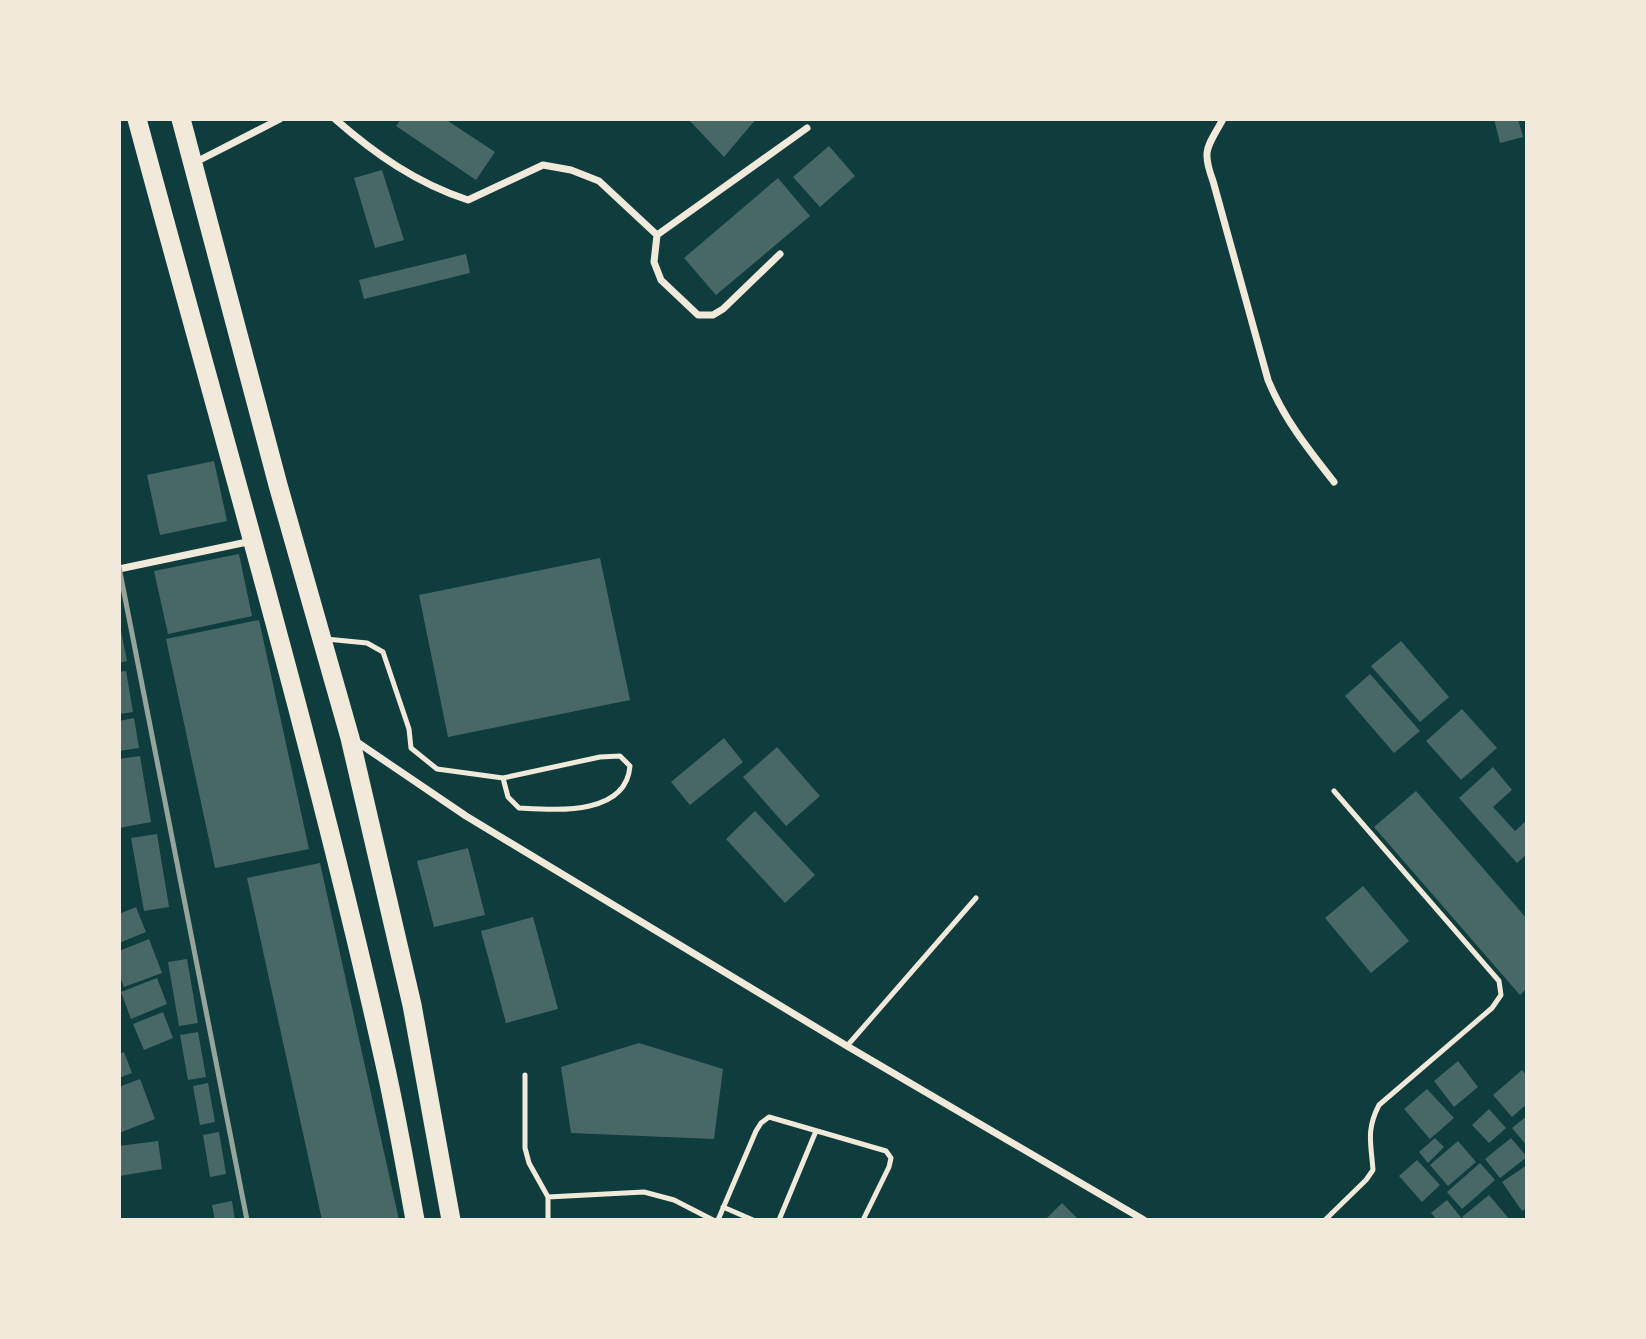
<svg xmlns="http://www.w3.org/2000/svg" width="1646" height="1339" viewBox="0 0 1646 1339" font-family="Roboto,sans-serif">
<rect width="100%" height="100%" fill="#0f3d3e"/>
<path fill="#486865" d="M401 119H445L495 152 476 180 396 126Z
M688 119H756L724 157Z
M1494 119H1518L1523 137 1500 143Z
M829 146 855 176 820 207 793 177Z
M382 170 404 240 375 248 354 178Z
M778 178 810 216 716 295 684 258Z
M466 254 470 273 364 299 359 280Z
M214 461 227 521 160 535 147 475Z
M239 554 252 616 168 634 154 571Z
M600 558 630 700 448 737 419 595Z
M259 620 309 849 215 868 166 639Z
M119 621 127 661 119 663Z
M1401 641 1449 697 1420 722 1371 666Z
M126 671 133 712 119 714V672Z
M1370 674 1420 731 1394 753 1345 696Z
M1462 709 1497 748 1461 780 1426 741Z
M134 718 139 748 119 751V721Z
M724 738 743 762 690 805 671 782Z
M777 747 820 796 786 826 743 777Z
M140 756 151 822 119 828V759Z
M1493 767 1512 790 1493 807 1515 831 1527 820V854L1517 863 1459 798Z
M1416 791 1527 919V988L1520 995 1374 827Z
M755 811 815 875 785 903 726 839Z
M157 834 169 907 144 911 131 838Z
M468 848 485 915 434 927 417 861Z
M320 863 399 1220H322L247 878Z
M1363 886 1409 941 1371 973 1325 918Z
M136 907 146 932 119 943V914Z
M533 917 558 1009 506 1023 481 931Z
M149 939 162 973 124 987 119 974V951Z
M187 959 198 1023 179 1026 168 962Z
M157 978 167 1004 131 1019 121 992Z
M163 1012 173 1038 144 1050 133 1024Z
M198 1032 206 1077 188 1080 180 1035Z
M639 1043 723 1069 714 1139 571 1133 561 1067Z
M124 1052 132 1073 119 1078V1054Z
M1458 1061 1478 1087 1454 1107 1434 1081Z
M1522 1070 1527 1076V1104L1512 1117 1493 1095Z
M140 1079 155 1119 119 1133V1087Z
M208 1083 215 1122 200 1125 193 1086Z
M1427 1089 1454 1118 1430 1139 1404 1109Z
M1489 1109 1506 1128 1489 1143 1472 1125Z
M1527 1116V1146L1512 1128Z
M219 1132 226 1174 210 1177 203 1135Z
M1435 1138 1444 1147 1428 1163 1419 1152Z
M1511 1138 1527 1157 1500 1178 1485 1159Z
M158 1141 162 1169 119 1176V1146Z
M1458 1141 1476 1162 1448 1186 1430 1165Z
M1417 1160 1440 1185 1422 1202 1399 1176Z
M1480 1163 1495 1180 1462 1209 1447 1192Z
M1527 1165V1208L1522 1211 1502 1182Z
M1489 1195 1510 1220H1465L1462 1217Z
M1447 1200 1463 1220H1437L1431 1213Z
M232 1201 235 1220H215L212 1205Z
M1062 1203 1079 1220H1045Z"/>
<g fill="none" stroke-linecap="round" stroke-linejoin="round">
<path stroke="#f1e9da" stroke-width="5" d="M326 639 367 643 383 652 409 729 411 748 437 769 503 778 600 757 620 756 630 766C626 816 556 810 519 808L508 797 503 778
M847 1046 976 898
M525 1075V1148L529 1163 548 1197V1220
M548 1197 644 1192 674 1200 713 1220
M723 1207 753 1220
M718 1220 756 1131 761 1123 769 1117 886 1151 891 1158 889 1167 863 1220
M779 1220 816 1131
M1325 1220 1366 1180 1373 1170C1371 1143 1366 1130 1379 1105L1492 1008 1501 995 1499 981 1334 791"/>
<path stroke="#f1e9da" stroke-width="7" d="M335 119C375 154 416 183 468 200L543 165 571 170 599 181 657 235 807 128
M1223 119C1208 147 1201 149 1213 181L1268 380C1284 419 1308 449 1334 482
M194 163 280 119
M657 235 654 262 661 280 698 315H713L723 309 780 254
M119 569 252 541
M354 740 466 816 847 1046 1144 1220"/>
<path stroke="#f1e9da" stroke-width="19" d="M137 119C222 435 315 749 386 1069 397 1119 406 1170 415 1220
M181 119 278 485 350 738 412 1005 451 1220"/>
<path stroke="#97a49c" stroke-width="5" d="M119 567 247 1220"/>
</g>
<rect width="1646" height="1339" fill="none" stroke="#f1e9da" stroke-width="242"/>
</svg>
